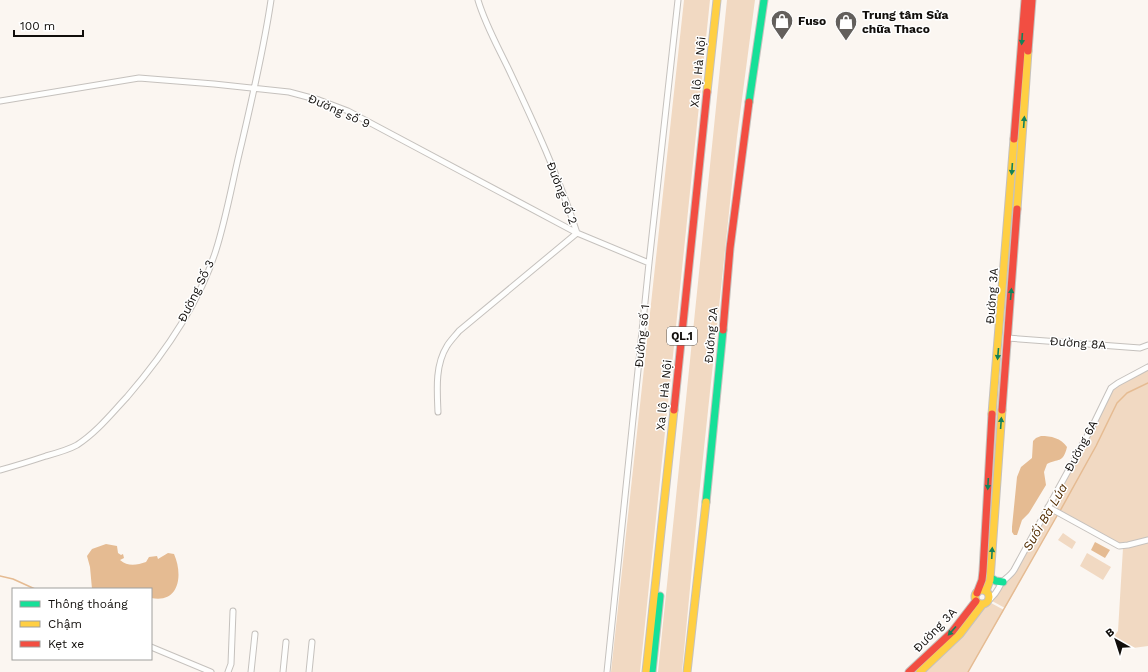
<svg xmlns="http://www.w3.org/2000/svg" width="1148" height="672" viewBox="0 0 1148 672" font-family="'Work Sans',sans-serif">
<rect width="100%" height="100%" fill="#fbf6f1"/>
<path fill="#f1d9c2" d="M684 0H710L640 672H611Z
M727 0H755L737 137 698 505 682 672H658Z
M1027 0H1030L1006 320H1004Z
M1001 358 1003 359 988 580 984 588H982Z
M1148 369V646L1118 650 1115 635 1118 631 1123 548 1119 544 1059 512 1005 608 992 601 991 593 1010 578 1112 389 1119 384Z
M1063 533 1076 542 1072 549 1058 540Z
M1087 553 1111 567 1103 580 1080 566Z
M991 603 1004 610 968 672H924L983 607 987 606Z"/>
<path fill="#e5bb92" d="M1041 436C1051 436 1061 438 1067 447 1063 464 1058 458 1047 464L1044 472 1046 485 1029 513 1022 520 1017 535H1014L1012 532V527L1017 477 1021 467 1032 458 1033 441 1036 438Z
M1095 542 1110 550 1105 558 1091 550Z
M106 544 117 546 118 553 121 555 123 554 124 558 120 560C128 567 137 565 146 562L149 557 157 556 158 559 168 553 174 554C183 574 180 604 151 598V589H92L90 567 87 556 92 549Z"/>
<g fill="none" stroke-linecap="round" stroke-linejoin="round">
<path stroke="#e5bb92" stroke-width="1.5" d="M1060 511 1096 446 1117 403 1127 393 1148 383
M0 576 13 579 35 589
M968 672 1058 514"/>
<g stroke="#c5c1bd" stroke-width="7">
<path id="street" d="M0 101 139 78 214 84 289 92 319 100 348 111 577 233 649 263
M1007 338 1140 348 1148 345
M438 412C437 390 435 365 447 346 450 341 455 336 459 331L577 233C559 177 534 123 509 70 498 47 485 24 478 0
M0 470C15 466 31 461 46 456 57 453 68 450 77 445 97 432 111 414 127 397 164 354 199 305 216 250 227 215 233 178 242 142 253 95 264 48 271 0
M1048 507 1119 546 1128 545 1148 540
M990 599C998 592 997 590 1002 582 1006 578 1011 575 1014 570L1092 427 1111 388 1118 383 1148 367
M151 647 211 672
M228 672 231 664 233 611
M251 672 255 634
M283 672 286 642
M309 672 312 642
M607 672 649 263 678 0"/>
</g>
<g stroke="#c5c1bd" stroke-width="9">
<path id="fast" d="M749 102 764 0
M706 502 723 330
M991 578 996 581 1003 582
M652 672 660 596"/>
</g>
<g stroke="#c5c1bd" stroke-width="9">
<path id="slow" d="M707 92 717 0
M1017 209 1028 51
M992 414 1014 139
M975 597a7 7 0 1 1 14 0a7 7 0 1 1-14 0Z
M986 591 990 580 1002 410
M646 672 674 410
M687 672 706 502
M920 672 960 634 982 605"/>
</g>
<g stroke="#c5c1bd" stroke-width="9">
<path id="jam" d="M1028 51 1032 0
M1014 139 1025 0
M723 330 730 248 749 102
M674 410 707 92
M1002 410 1017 209
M977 593 982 580 983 571 992 414
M909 672 952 632 976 601"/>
</g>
<use href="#street" stroke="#fefefd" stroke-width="5"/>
<use href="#fast" stroke="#16e098" stroke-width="7"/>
<use href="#slow" stroke="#ffcf43" stroke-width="7"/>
<use href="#jam" stroke="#f24e42" stroke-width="7"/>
</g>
<defs><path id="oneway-solid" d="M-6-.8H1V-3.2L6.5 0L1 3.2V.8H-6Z"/></defs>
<g fill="#148259">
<use href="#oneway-solid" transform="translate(1022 39) rotate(94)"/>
<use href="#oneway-solid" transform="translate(1024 122) rotate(-86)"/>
<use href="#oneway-solid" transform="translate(1012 169) rotate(94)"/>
<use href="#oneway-solid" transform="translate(1011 294) rotate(-85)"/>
<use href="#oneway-solid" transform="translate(998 354) rotate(95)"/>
<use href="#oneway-solid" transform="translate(1001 423) rotate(-86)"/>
<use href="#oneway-solid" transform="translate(988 484) rotate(93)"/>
<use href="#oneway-solid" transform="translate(992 553) rotate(-87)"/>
<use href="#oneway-solid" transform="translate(952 631) rotate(132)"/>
</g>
<defs>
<g id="shop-pin" transform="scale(1.15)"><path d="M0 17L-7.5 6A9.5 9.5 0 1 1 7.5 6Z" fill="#635f5c" stroke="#fff"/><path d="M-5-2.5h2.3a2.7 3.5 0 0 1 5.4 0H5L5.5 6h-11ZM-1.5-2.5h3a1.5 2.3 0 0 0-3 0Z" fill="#fff"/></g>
</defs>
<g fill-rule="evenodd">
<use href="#shop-pin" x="782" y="21"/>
<use href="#shop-pin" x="846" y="22"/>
</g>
<g text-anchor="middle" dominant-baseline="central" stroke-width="3" stroke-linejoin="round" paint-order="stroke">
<rect fill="#fff" stroke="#585654" stroke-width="1" x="667" y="327" width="30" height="18" rx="3"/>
<g font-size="11" font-weight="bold" fill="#110e0b">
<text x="682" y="336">QL.1</text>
</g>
<g font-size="12" font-weight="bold" fill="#110e0b" stroke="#fff" text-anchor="start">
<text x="862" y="15">Trung tâm Sửa<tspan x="862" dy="14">chữa Thaco</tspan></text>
<text x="798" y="21">Fuso</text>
</g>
<g font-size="12" fill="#110e0b" stroke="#fff">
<text transform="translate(698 72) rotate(-84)">Xa lộ Hà Nội</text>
<text transform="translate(339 111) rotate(24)">Đường số 9</text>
<text transform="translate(562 193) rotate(69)">Đường số 2</text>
<text transform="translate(196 291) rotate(-64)">Đường Số 3</text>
<text transform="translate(992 296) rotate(-86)">Đường 3A</text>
<text transform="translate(711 335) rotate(-85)">Đường 2A</text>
<text transform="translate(642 336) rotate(-84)">Đường số 1</text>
<text transform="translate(1078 343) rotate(4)">Đường 8A</text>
<text transform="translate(664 395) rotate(-84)">Xa lộ Hà Nội</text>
<text transform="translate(1081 446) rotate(-62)">Đường 6A</text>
<text transform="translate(935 630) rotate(-46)">Đường 3A</text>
</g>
<g font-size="13" font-style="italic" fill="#532d00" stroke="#fff">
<text transform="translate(1045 517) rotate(-60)">Suối Bà Lúa</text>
</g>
</g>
<rect x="12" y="588" width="140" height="72" fill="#ffffff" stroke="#a09f9d"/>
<rect x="20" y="601" width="20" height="6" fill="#16e098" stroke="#a09f9d"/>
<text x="48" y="608" font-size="12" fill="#110e0b">Thông thoáng</text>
<rect x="20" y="621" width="20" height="6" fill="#ffcf43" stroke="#a09f9d"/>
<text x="48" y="628" font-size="12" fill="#110e0b">Chậm</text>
<rect x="20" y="641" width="20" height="6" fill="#f24e42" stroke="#a09f9d"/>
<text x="48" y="648" font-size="12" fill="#110e0b">Kẹt xe</text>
<g transform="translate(1116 640) rotate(321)" stroke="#ffffff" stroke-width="3" paint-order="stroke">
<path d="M0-3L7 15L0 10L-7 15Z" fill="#110e0b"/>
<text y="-6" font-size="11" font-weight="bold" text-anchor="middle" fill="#110e0b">B</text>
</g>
<path d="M14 30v6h69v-6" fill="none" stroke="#110e0b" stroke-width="2"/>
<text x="20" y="30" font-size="12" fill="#110e0b" stroke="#ffffff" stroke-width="3" paint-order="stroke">100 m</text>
</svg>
